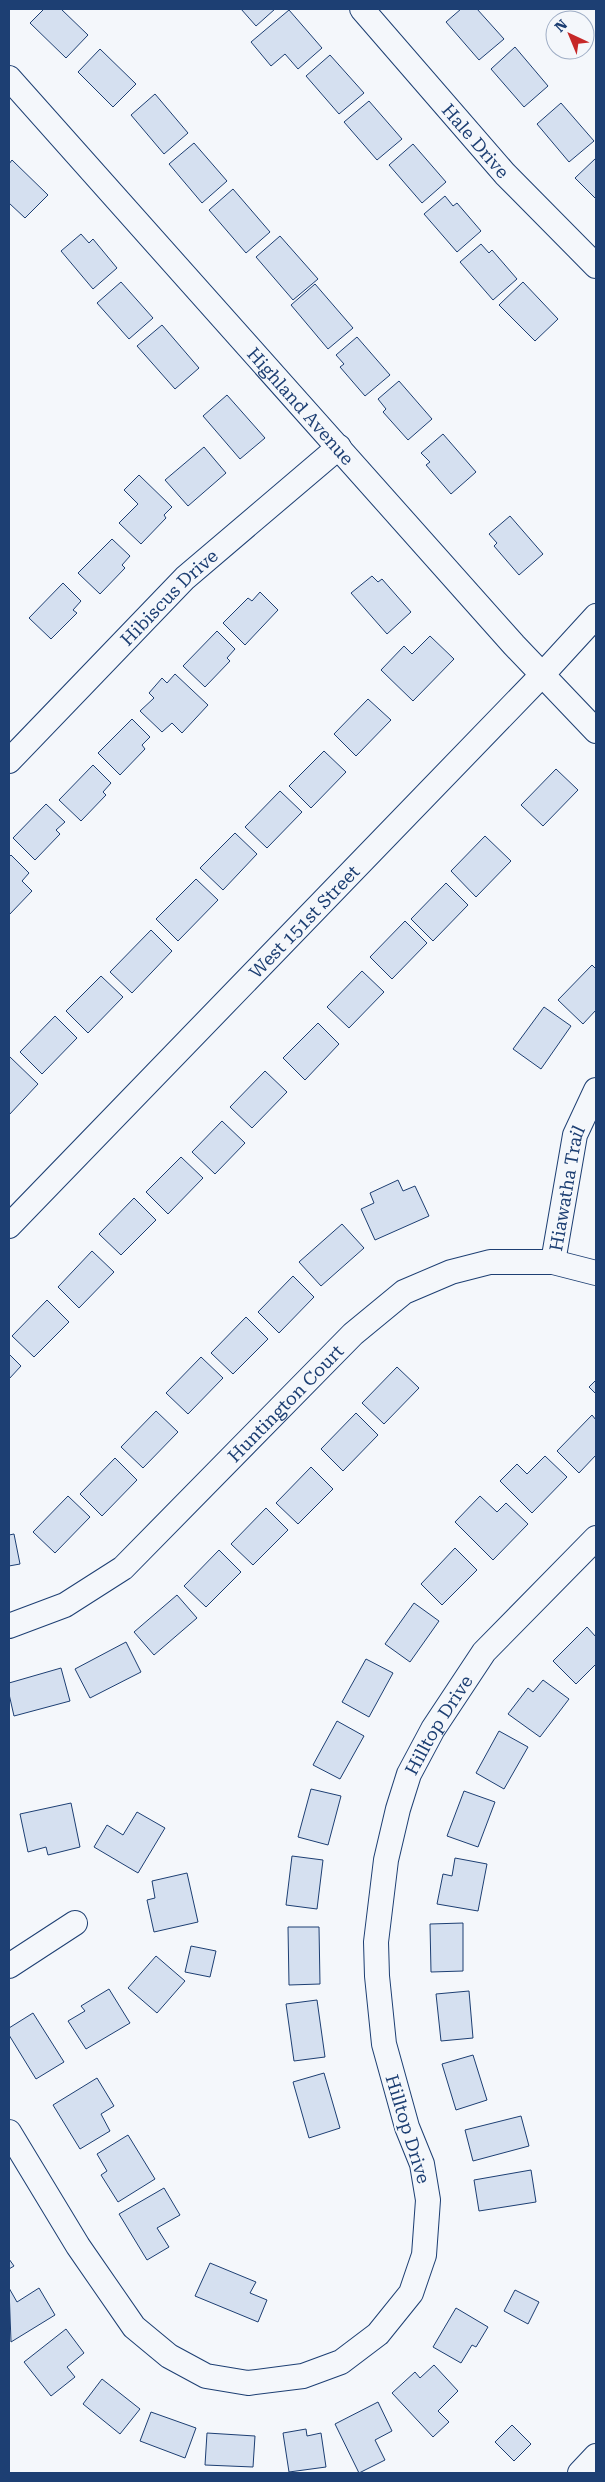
<svg xmlns="http://www.w3.org/2000/svg" width="605" height="2482" viewBox="0 0 605 2482" font-family="'Roboto Serif',serif">
<rect width="100%" height="100%" fill="#f4f7fb"/>
<path fill="#d5e0f0" stroke="#1d3f73" d="M44 9H61L88 35 66 58 30 23Z
M241 9H275L256 26Z
M461 9H477L504 39 479 60 446 22Z
M289 10 322 48 298 69 285 54 271 66 251 42Z
M515 47 548 86 524 107 491 69Z
M100 49 136 84 113 107 78 72Z
M330 55 364 93 339 114 306 76Z
M155 94 188 133 164 154 131 115Z
M369 101 402 139 377 160 344 122Z
M561 103 594 141 569 162 537 124Z
M194 143 227 181 202 203 169 164Z
M413 144 446 182 422 203 389 165Z
M596 158V199L575 178Z
M12 160 48 195 25 218 9 203V164Z
M233 189 270 232 246 253 209 210Z
M445 196 453 206 457 203 481 231 457 252 424 214Z
M81 234 89 243 93 239 117 268 93 289 61 251Z
M280 236 318 279 293 300 256 257Z
M481 244 489 253 492 250 517 279 493 300 460 262Z
M121 282 153 318 129 339 97 303Z
M523 282 558 319 535 341 499 305Z
M315 284 353 328 328 349 291 305Z
M162 325 199 368 175 389 137 346Z
M357 337 390 375 365 396 340 367 344 364 336 355Z
M399 381 432 419 408 440 383 412 386 409 378 399Z
M227 395 265 438 240 459 203 416Z
M443 434 476 472 451 494 426 465 430 462 421 453Z
M204 447 226 473 188 506 165 480Z
M139 475 172 507 164 515 166 518 141 544 119 523 138 504 124 490Z
M510 516 543 554 519 575 494 546 497 543 489 534Z
M112 539 130 556 122 565 125 568 100 594 78 573Z
M372 576 378 582 382 579 411 612 387 634 351 593Z
M63 583 81 601 73 610 77 613 51 639 29 618Z
M260 592 278 610 245 645 223 623 248 598 252 601Z
M217 631 235 649 227 658 230 661 205 687 183 666Z
M430 636 454 659 413 701 381 670 404 646 412 654Z
M175 674 208 705 182 733 172 723 162 732 140 711 154 698 149 693 162 678 167 683Z
M368 699 391 720 356 756 334 734Z
M132 719 150 737 142 745 145 749 120 775 98 753Z
M324 751 346 772 311 808 289 786Z
M93 765 111 783 103 792 106 795 81 821 59 800Z
M556 769 578 790 543 826 521 805Z
M280 791 302 812 267 848 245 827Z
M46 804 65 822 56 830 60 834 35 860 13 838Z
M235 833 257 854 223 890 200 868Z
M485 836 511 861 476 897 451 871Z
M11 855 29 873 22 881 32 891 9 915V857Z
M196 879 218 900 178 941 156 919Z
M446 883 468 905 433 941 411 919Z
M405 921 427 943 392 979 370 957Z
M151 930 172 951 132 993 110 972Z
M592 965 596 969V1010L583 1024 558 1000Z
M362 971 384 992 349 1028 327 1007Z
M101 976 123 997 88 1033 66 1011Z
M544 1007 571 1026 541 1069 513 1049Z
M55 1016 77 1038 42 1074 20 1052Z
M318 1023 339 1044 305 1080 283 1058Z
M9 1056 38 1084 9 1115Z
M265 1071 287 1092 252 1128 230 1107Z
M222 1121 245 1143 215 1174 192 1152Z
M181 1157 203 1178 168 1214 146 1192Z
M398 1180 403 1191 415 1186 429 1216 375 1240 361 1209 374 1203 370 1193Z
M134 1198 156 1220 121 1255 99 1234Z
M342 1224 364 1248 321 1286 299 1262Z
M92 1251 114 1272 79 1308 58 1287Z
M293 1276 314 1297 279 1333 258 1312Z
M47 1300 69 1322 34 1357 12 1336Z
M246 1317 268 1339 233 1374 211 1353Z
M9 1354 21 1366 9 1379Z
M201 1357 223 1378 188 1414 166 1393Z
M397 1367 419 1388 384 1424 362 1403Z
M596 1380V1394L589 1387Z
M156 1411 178 1432 143 1468 121 1447Z
M356 1413 378 1435 343 1471 321 1449Z
M592 1415 596 1420V1455L579 1473 557 1451Z
M545 1456 567 1477 532 1513 500 1481 517 1464 527 1474Z
M115 1458 137 1480 102 1516 80 1494Z
M311 1467 333 1489 298 1524 276 1503Z
M68 1496 90 1517 55 1553 33 1532Z
M480 1496 497 1512 506 1503 528 1524 493 1560 455 1522Z
M266 1508 288 1530 253 1565 231 1544Z
M14 1534 20 1564 9 1566V1535Z
M455 1548 477 1570 442 1605 421 1584Z
M219 1550 241 1572 206 1607 184 1586Z
M177 1595 197 1618 154 1655 134 1632Z
M414 1603 439 1621 410 1662 385 1644Z
M587 1627 596 1637V1664L576 1684 553 1661Z
M126 1642 141 1672 90 1698 75 1669Z
M366 1659 393 1673 369 1717 342 1702Z
M61 1668 70 1701 14 1716 9 1694V1683Z
M543 1680 569 1699 540 1737 508 1714 528 1688 533 1692Z
M337 1721 364 1736 340 1779 313 1765Z
M499 1731 528 1747 504 1789 476 1773Z
M311 1789 341 1796 328 1845 298 1837Z
M464 1791 495 1802 478 1847 447 1836Z
M71 1803 80 1847 48 1855 46 1847 28 1852 20 1814Z
M137 1812 165 1828 138 1873 94 1847 107 1825 123 1835Z
M292 1856 323 1860 317 1909 286 1905Z
M455 1858 487 1864 478 1911 437 1904 443 1874 452 1876Z
M187 1873 198 1922 154 1932 147 1900 155 1898 152 1881Z
M463 1923V1971L431 1972 430 1924Z
M288 1927H319L320 1984 289 1985Z
M191 1946 216 1951 210 1977 185 1972Z
M156 1956 185 1981 157 2013 128 1988Z
M109 1989 130 2023 86 2049 68 2021 85 2011 81 2006Z
M469 1991 473 2038 441 2041 436 1994Z
M317 2000 325 2057 294 2061 286 2004Z
M33 2013 64 2062 36 2079 9 2035V2028Z
M473 2055 487 2100 456 2110 442 2064Z
M324 2073 340 2128 309 2138 293 2082Z
M97 2078 114 2106 101 2114 110 2131 80 2149 53 2105Z
M521 2116 529 2146 473 2161 465 2130Z
M128 2135 155 2179 118 2202 101 2175 107 2171 97 2154Z
M531 2170 536 2202 479 2211 474 2180Z
M164 2188 180 2215 157 2228 169 2247 147 2260 119 2214Z
M9 2259 14 2266 9 2269Z
M210 2263 256 2282 250 2293 267 2300 258 2322 195 2296Z
M9 2288 17 2302 39 2288 55 2315 11 2342Z
M515 2290 539 2302 528 2324 504 2311Z
M456 2308 488 2327 476 2347 472 2345 461 2363 433 2347Z
M66 2329 84 2353 67 2367 75 2377 51 2396 24 2362Z
M434 2365 458 2391 438 2411 449 2422 433 2437 392 2393 415 2372 420 2378Z
M102 2379 140 2409 120 2434 83 2404Z
M378 2402 392 2431 375 2440 385 2460 359 2473 335 2424Z
M151 2412 196 2428 185 2458 140 2441Z
M512 2425 531 2444 514 2461 495 2442Z
M306 2429 307 2436 321 2433 326 2467 289 2472 283 2433Z
M207 2433 255 2436 253 2467 205 2465Z"/>
<g fill="none" stroke-linecap="round" stroke-linejoin="round">
<g stroke="#1d3f73" stroke-width="26">
<g id="minor">
<path id="s1" d="M362 9 505 174 596 266"/>
<path id="s2" d="M9 78 514 645 596 731"/>
<path id="s3" d="M9 761 185 578 339 447"/>
<path id="s4" d="M9 1226 542 675 596 616"/>
<path id="s5" d="M553 1262 575 1135 596 1090"/>
<path id="s6" d="M9 1626 65 1605 123 1568 353 1334 404 1292 451 1272 490 1262H553L596 1273"/>
<path d="M9 1966 75 1923"/>
<path id="s7" d="M9 2132 78 2246 134 2327 169 2356 206 2376 248 2383 303 2376 341 2362 378 2334 411 2293 424 2255 428 2200 422 2164 407 2127 384 2044 377 1976 376 1942 386 1860 398 1809 409 1774 433 1729 484 1652 596 1538"/>
<path d="M580 2473 596 2456"/>
</g>
</g>
<use href="#minor" stroke="#f4f7fb" stroke-width="24"/>
</g>
<g text-anchor="middle" dominant-baseline="central" stroke-width="4" stroke-linejoin="round" paint-order="stroke">
<g font-size="18" fill="#1d3f73" stroke="#f4f7fb">
<text stroke="none"><textPath href="#s1" startOffset="174">Hale Drive</textPath></text>
<text stroke="none"><textPath href="#s2" startOffset="439">Highland Avenue</textPath></text>
<text stroke="none"><textPath href="#s3" startOffset="229">Hibiscus Drive</textPath></text>
<text stroke="none"><textPath href="#s4" startOffset="424">West 151st Street</textPath></text>
<text stroke="none"><textPath href="#s5" startOffset="75">Hiawatha Trail</textPath></text>
<text stroke="none"><textPath href="#s6" startOffset="360">Huntington Court</textPath></text>
<text stroke="none"><textPath href="#s7" startOffset="1146">Hilltop Drive</textPath></text>
<text transform="translate(408 2129) rotate(73)">Hilltop Drive</text>
</g>
</g>
<rect width="605" height="2482" fill="none" stroke="#1d3f73" stroke-width="20"/>
<g transform="translate(570 35) rotate(316)"><circle r="24" fill="#f4f7fb" stroke="#9eadc5"/>
<path d="M0-4L9 19L0 12L-9 19Z" fill="#c62828"/>
<text y="-8" font-size="14" font-weight="bold" text-anchor="middle" fill="#1d3f73">N</text>
</g>
</svg>
